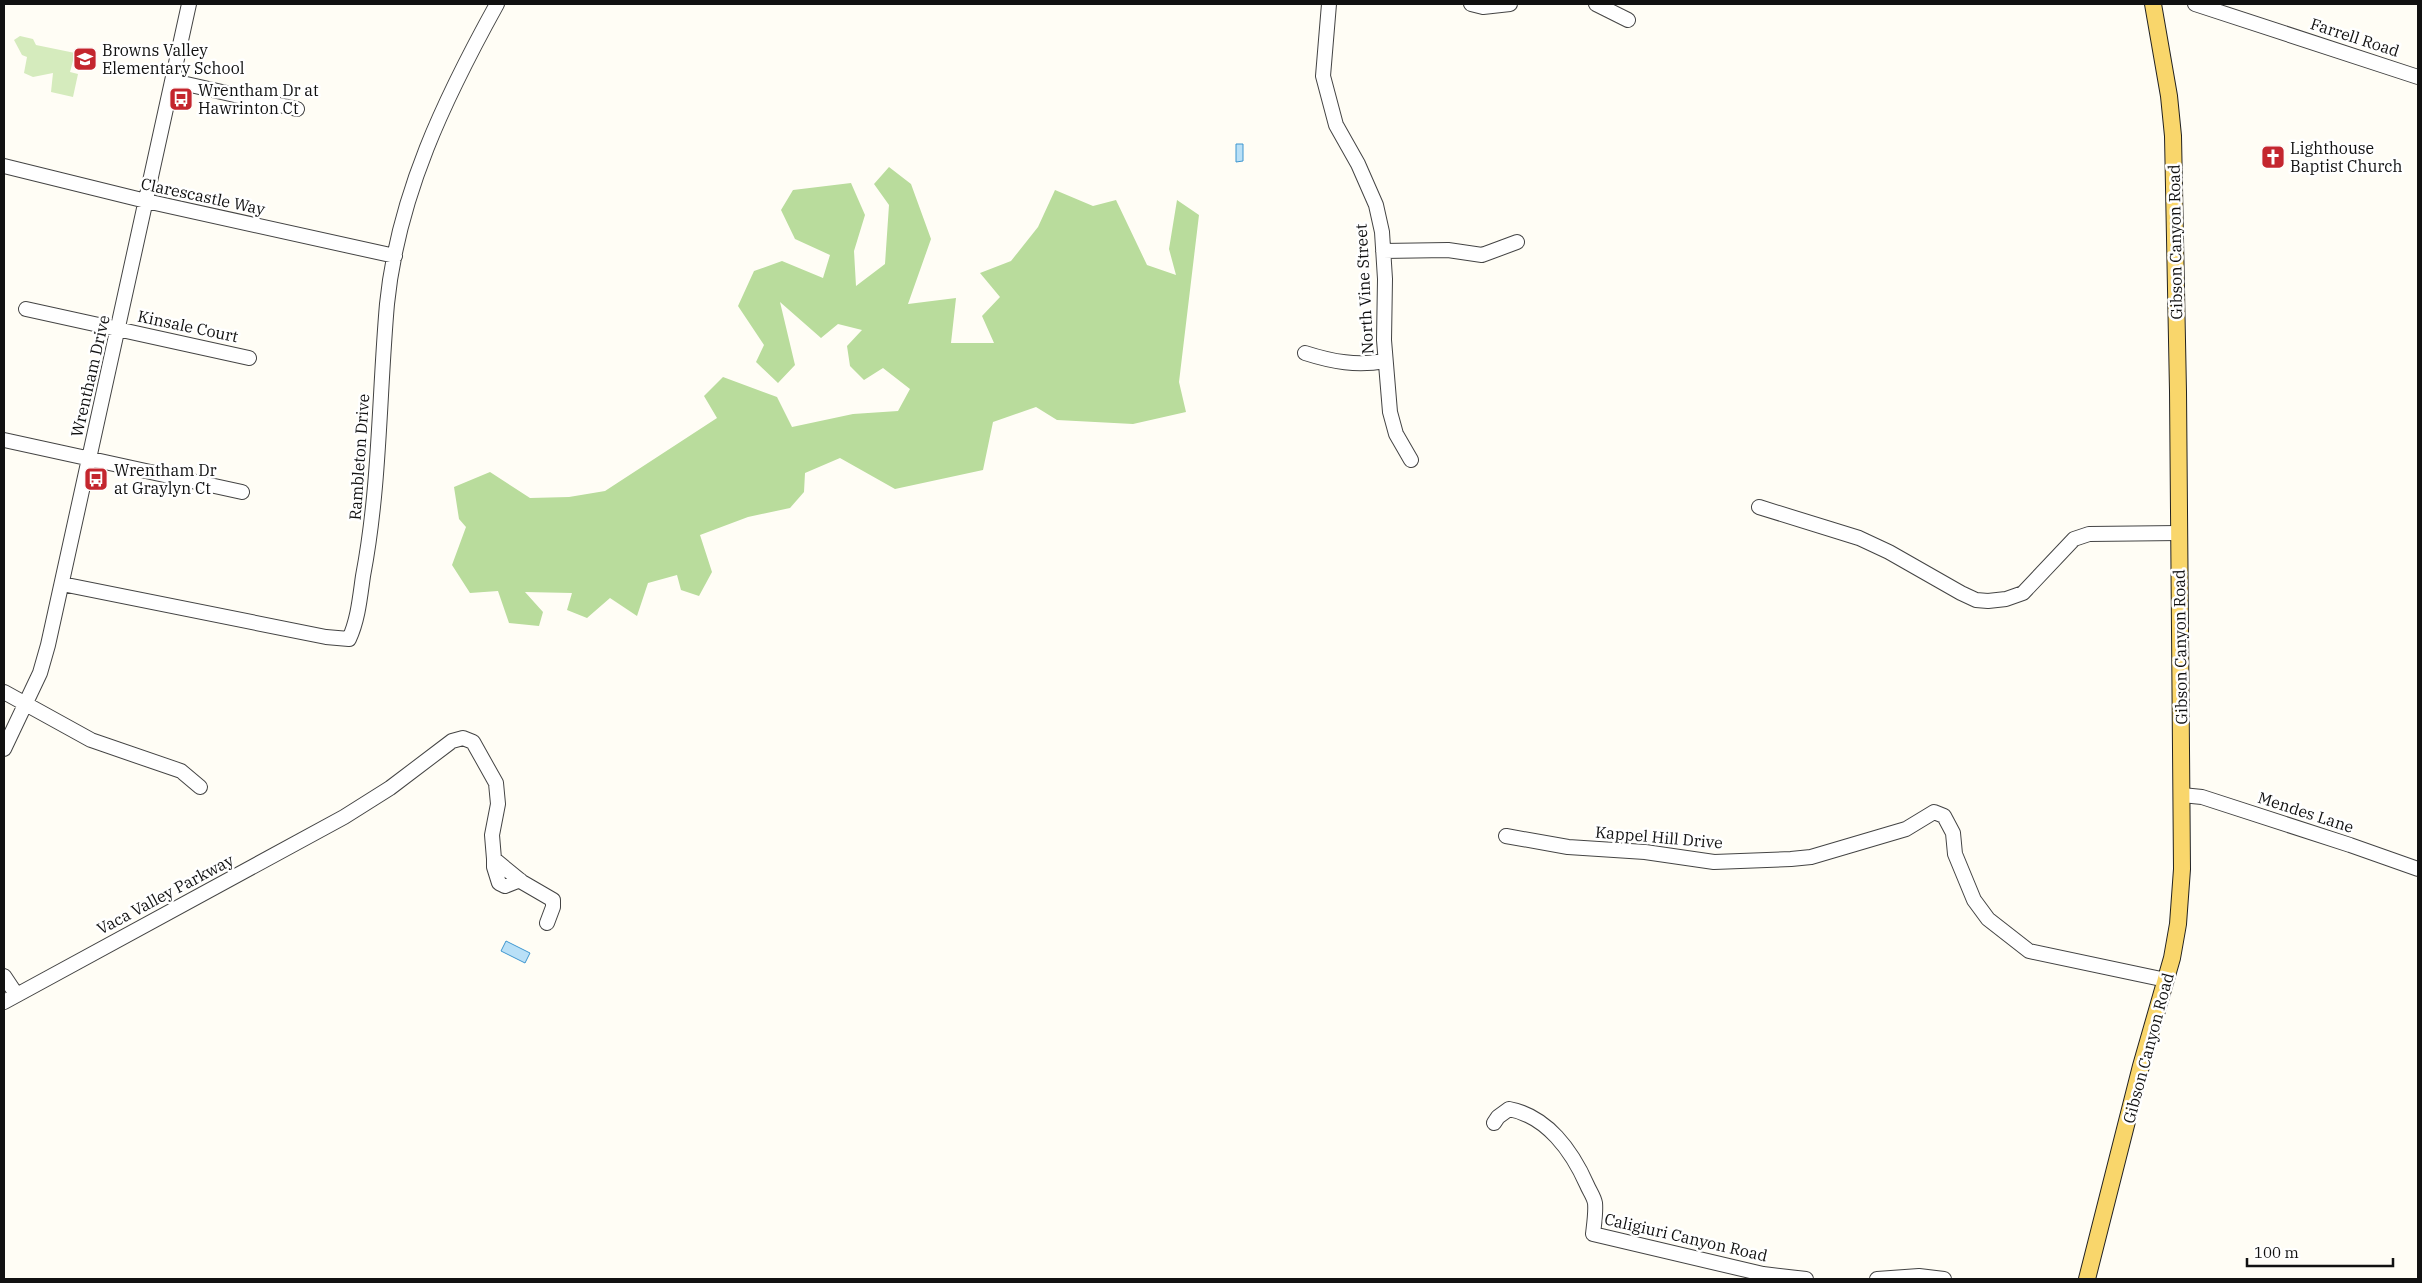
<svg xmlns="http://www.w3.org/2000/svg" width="2422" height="1283" viewBox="0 0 2422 1283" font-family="'IBM Plex Serif',serif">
<rect width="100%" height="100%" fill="#fffdf5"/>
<path fill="#d5ebbd" d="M20 36 33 39 36 45 75 53 70 72 78 74 73 97 51 92 53 73 33 77 24 73 27 57 22 55 14 40Z"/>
<path fill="#b9dc9c" d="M889 167 911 184 931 239 908 304 956 298 951 343H994L982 316 1000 297 980 273 1011 261 1038 227 1055 190 1093 206 1116 200 1147 265 1176 275 1169 249 1177 200 1199 215 1179 382 1186 412 1133 424 1057 420 1036 407 993 422 983 470 895 489 840 458 805 473 804 492 790 508 748 517 700 535 712 572 699 596 681 590 677 575 648 583 637 616 610 598 587 618 567 610 572 593 525 592 543 612 539 626 509 623 498 591 470 593 452 565 466 527 459 519 454 487 490 472 530 498 569 497 605 491 717 418 704 396 723 377 777 397 792 427 853 414 898 411 910 389 883 368 864 380 850 366 847 346 862 330 838 324 821 338 780 302 795 365 778 383 756 362 764 345 738 306 754 271 782 261 823 278 830 255 795 239 781 210 793 190 851 183 865 215 854 251 856 286 885 264 889 205 874 184Z"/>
<path fill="#b9e0f7" stroke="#3f96cf" d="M1236 144H1243V161L1236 162Z
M506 941 530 953 525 963 501 951Z"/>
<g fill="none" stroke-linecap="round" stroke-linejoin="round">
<g stroke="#444" stroke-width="16">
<path id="minor" d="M1329 4 1323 76 1336 125 1358 164 1376 205 1382 232 1385 279 1384 340 1390 412 1396 434 1411 460
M1471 4 1483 7 1510 4
M1596 4 1628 20
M2195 4 2418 77
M173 81 297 109
M4 166 146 201 395 256
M1383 251 1448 250 1482 255 1517 242
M26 309 249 358
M1305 353C1333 362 1357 366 1385 361
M4 440 242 492
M1759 507 1859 538 1889 552 1961 593 1976 600 1988 601 2006 599 2023 593 2074 539 2089 534 2179 533
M62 584 326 637 349 639C358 620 360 597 363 576 380 487 379 395 387 304 398 195 445 98 497 4
M4 692 91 740 181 771 200 787
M4 749 40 673 48 645 189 4
M2182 795 2202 797 2350 845 2418 869
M1506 836 1568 847 1645 852 1714 862 1791 859 1811 857 1906 829 1934 812 1944 816 1953 833 1955 854 1974 900 1988 919 2029 951 2166 980
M494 859V867L499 883 505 886 520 880
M4 976 16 994
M4 1002 344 817 390 788 452 741 463 738 473 742 496 783 498 804 492 835 494 859 522 882 553 900V907L547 923
M1494 1123 1498 1117 1509 1109C1547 1116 1572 1151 1587 1185 1589 1190 1594 1197 1595 1203 1596 1212 1594 1225 1593 1234L1763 1274 1806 1279
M1877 1279 1919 1276 1944 1279"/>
</g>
<g stroke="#222" stroke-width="18">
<path id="major" d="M2087 1279 2141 1066 2172 958 2178 924 2182 869 2178 391 2173 136 2169 96 2153 4"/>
</g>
<use href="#minor" stroke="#fff" stroke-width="14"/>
<use href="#major" stroke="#f9d66b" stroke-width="16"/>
</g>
<defs>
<g id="school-square" transform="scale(1.25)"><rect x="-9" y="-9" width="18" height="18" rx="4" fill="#c4262e" stroke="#fff"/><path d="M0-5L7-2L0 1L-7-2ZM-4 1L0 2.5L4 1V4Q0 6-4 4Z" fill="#fff"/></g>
<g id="bus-square" transform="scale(1.25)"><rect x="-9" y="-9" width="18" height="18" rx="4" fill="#c4262e" stroke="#fff"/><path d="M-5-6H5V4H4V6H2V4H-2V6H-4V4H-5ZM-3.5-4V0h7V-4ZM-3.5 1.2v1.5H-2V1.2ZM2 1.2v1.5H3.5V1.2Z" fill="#fff"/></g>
<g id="church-square" transform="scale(1.25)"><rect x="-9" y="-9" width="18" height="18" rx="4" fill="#c4262e" stroke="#fff"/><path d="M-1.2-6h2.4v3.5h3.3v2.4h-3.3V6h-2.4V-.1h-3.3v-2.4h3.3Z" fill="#fff"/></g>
</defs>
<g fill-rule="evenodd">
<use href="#school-square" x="85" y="59"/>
<use href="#bus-square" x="181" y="99"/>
<use href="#church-square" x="2273" y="157"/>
<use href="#bus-square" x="96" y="479"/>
</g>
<g text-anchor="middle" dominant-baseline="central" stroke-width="5" stroke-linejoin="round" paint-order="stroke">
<g font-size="16" fill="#111" stroke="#fff">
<text transform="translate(2355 37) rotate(18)">Farrell Road</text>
<text transform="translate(203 196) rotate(12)">Clarescastle Way</text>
<text transform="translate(2175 242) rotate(-91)">Gibson Canyon Road</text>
<text transform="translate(1364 289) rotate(-93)">North Vine Street</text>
<text transform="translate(188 326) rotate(12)">Kinsale Court</text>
<text transform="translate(90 376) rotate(-77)">Wrentham Drive</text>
<text transform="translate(359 457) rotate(-86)">Rambleton Drive</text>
<text transform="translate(2180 647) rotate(-91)">Gibson Canyon Road</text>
<text transform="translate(2306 812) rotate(18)">Mendes Lane</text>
<text transform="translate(1659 837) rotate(5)">Kappel Hill Drive</text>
<text transform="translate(165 894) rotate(-28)">Vaca Valley Parkway</text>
<text transform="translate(2148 1048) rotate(-75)">Gibson Canyon Road</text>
<text transform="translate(1686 1237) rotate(13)">Caligiuri Canyon Road</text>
</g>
<g font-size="16" fill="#111" stroke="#fff" text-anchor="start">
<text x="102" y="50">Browns Valley<tspan x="102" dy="18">Elementary School</tspan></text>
<text x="198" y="90">Wrentham Dr at<tspan x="198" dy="18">Hawrinton Ct</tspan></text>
<text x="2290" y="148">Lighthouse<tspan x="2290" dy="18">Baptist Church</tspan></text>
<text x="114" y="470">Wrentham Dr<tspan x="114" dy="18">at Graylyn Ct</tspan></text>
</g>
</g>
<rect width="2422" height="1283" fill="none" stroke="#111111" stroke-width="10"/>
<path d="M2247 1258v8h146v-8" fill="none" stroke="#111111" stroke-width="2.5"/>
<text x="2254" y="1258" font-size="15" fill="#111111" stroke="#ffffff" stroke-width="4" paint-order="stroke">100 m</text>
</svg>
